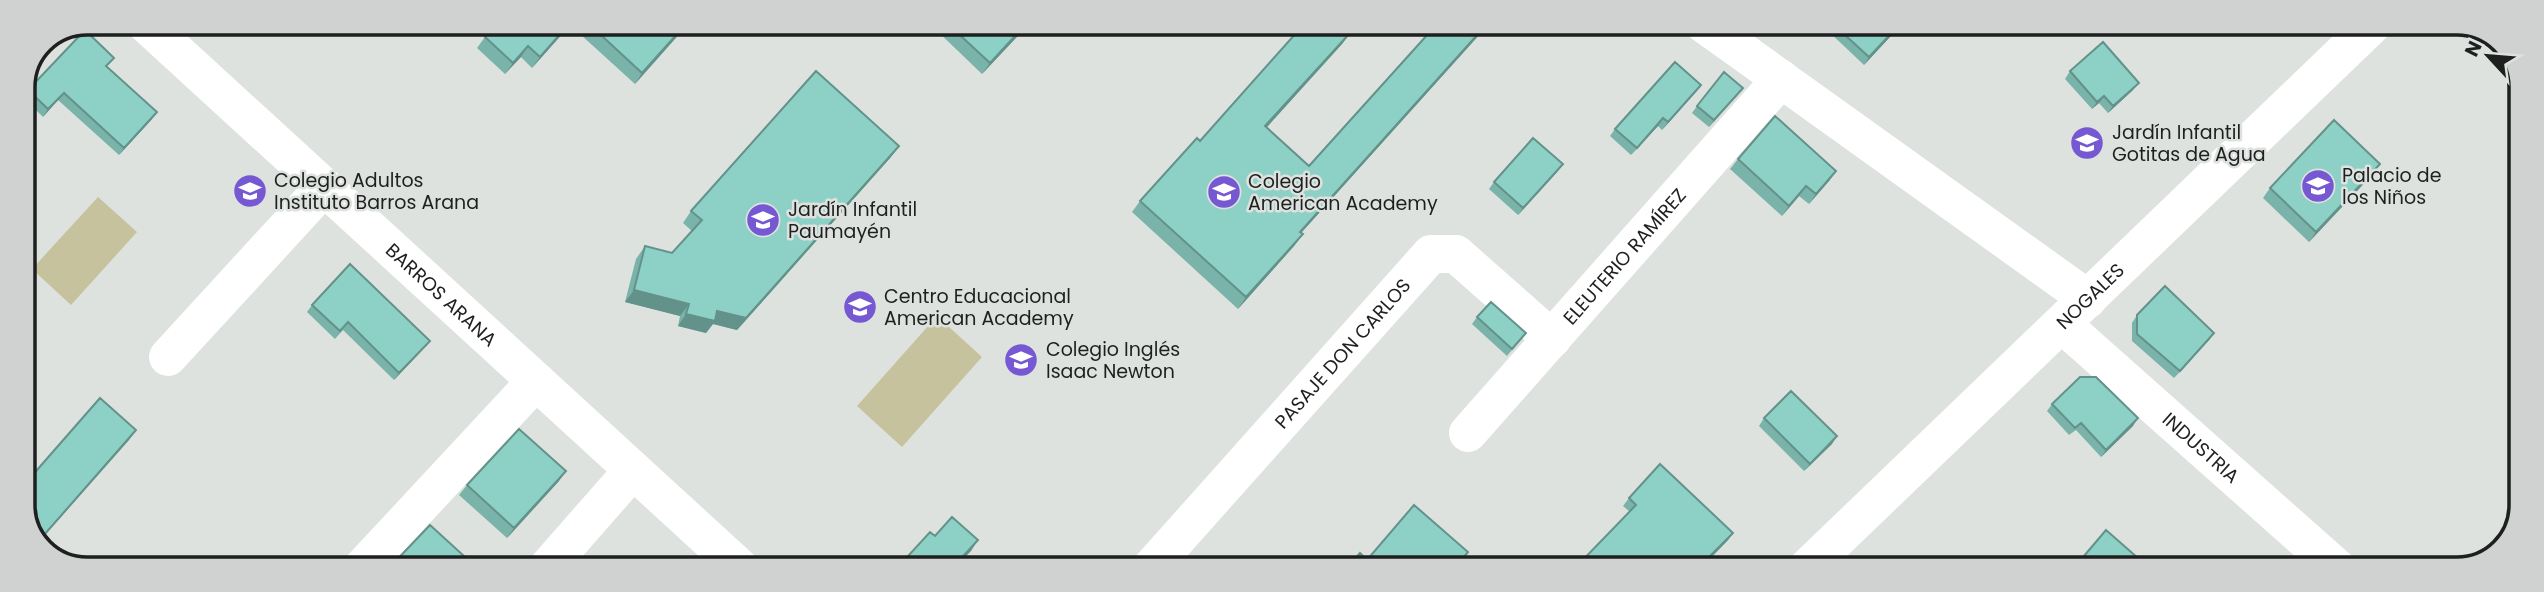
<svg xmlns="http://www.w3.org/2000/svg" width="2544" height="592" viewBox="0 0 2544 592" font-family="Poppins,sans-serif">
<rect width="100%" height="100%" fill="#dee2df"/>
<path fill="#c6c29e" d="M98 197 137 232 71 305 32 269Z
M937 316 982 357 902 447 857 406Z"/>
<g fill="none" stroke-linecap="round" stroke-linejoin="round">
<g stroke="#fff" stroke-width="38">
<path d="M1704 24 2088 299"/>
<path id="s1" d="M2062 324 2338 569"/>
<path d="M168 357 324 187"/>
<path id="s2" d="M1468 433 1781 79"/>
<path d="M362 568 536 381"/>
<path d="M547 568 633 470"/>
<path id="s3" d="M1150 569 1431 254H1456L1552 339"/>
<path id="s4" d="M1806 569 2373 24"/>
</g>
<path stroke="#fff" stroke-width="38" id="s5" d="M145 23 740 568"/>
</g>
<path fill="#79b3a9" d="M496 23H689L635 84 570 25 532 68 521 57 505 74 477 48 485 37 497 24Z
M936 23H1030L982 74 933 27Z
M1305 23H1346L1343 27 1350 33 1342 44 1267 127 1309 166 1489 24 1301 233 1303 234 1294 246 1238 309 1132 212 1140 201 1200 141Z
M1830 24H1902L1864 65 1826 29Z
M107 67 152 119 119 155 58 100 43 117 23 97 28 90Z
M2070 71 2133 90 2108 113 2099 103 2092 109 2065 79Z
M1701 85 1695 93 1662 130 1658 126 1631 155 1610 136 1615 129Z
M1743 88 1709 127 1692 113 1697 106Z
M899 146 890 158 737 330 713 324 706 333 678 326 680 316 625 302 636 259 645 246 672 253 692 231 683 223 691 211Z
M1738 159 1836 171 1829 181 1809 204 1799 196 1782 216 1730 169Z
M2380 164 2373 174 2309 242 2263 198 2270 188Z
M1557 172 1518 215 1489 189 1494 182Z
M312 305 424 348 394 380 343 330 335 339 307 312Z
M2137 315 2214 333 2209 340 2174 378 2132 341V323Z
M1477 317 1526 333 1507 356 1472 324Z
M2052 404 2133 426 2101 457 2076 430 2069 435 2047 411Z
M1764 418 1832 444 1804 471 1759 426Z
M559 481 507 538 459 495 467 485Z
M1629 498 1733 533 1728 540 1700 569H1574L1630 512 1623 506Z
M2084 556 2145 569H2085L2079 563Z"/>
<path fill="#63928a" d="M570 23H572L532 68 540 57Z
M687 23H689L635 84 642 73Z
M1027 23H1030L982 74 990 63Z
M1487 24H1489L1292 243 1300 232Z
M1900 24H1902L1864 65 1869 57Z
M1350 33 1342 44 1257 138 1265 126Z
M528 46 521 57 505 74 513 63Z
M2139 83 2133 90 2108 113 2113 106Z
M1701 85 1695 93 1662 130 1668 122Z
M1743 88 1737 95 1709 127 1714 120Z
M64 93 58 100 43 117 48 109Z
M2104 96 2099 103 2092 109 2097 102Z
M157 112 152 119 119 155 124 148Z
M1663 118 1658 126 1631 155 1637 148Z
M899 146 890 158 737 330 713 324 706 333 678 326 686 314 717 311Z
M1563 164 1557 172 1518 215 1523 208Z
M2380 164 2373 174 2309 242 2316 232Z
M1836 171 1829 181 1809 204 1816 194Z
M1806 186 1799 196 1782 216 1789 206Z
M1303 234 1294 246 1238 309 1246 297Z
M634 290 689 304 680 316 625 302Z
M2214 333 2209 340 2174 378 2180 371Z
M430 341 424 348 394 380 399 373Z
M2138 418 2133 426 2101 457 2106 450Z
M136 430 129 440 37 544V543Z
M1837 436 1832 444 1804 471 1810 464Z
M566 471 559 481 507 538 514 528Z
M1733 533 1728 540 1700 569H1697Z
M978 540 971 551 955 568H952Z"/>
<path fill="#8dd0c5" stroke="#63928a" stroke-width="2" d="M497 23H570L540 57 528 46 513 63 485 37Z
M588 23H687L642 73Z
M947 23H1027L990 63Z
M1305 23H1344L1342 26 1350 33 1265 126 1309 166 1437 24H1487L1300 232 1303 234 1246 297 1140 201 1197 138 1200 141Z
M1833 24H1900L1869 57Z
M85 30 114 58 106 66 157 112 124 148 64 93 48 109 28 90Z
M2103 42 2139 83 2113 106 2104 96 2097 102 2070 71Z
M1675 62 1701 85 1668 122 1663 118 1637 148 1615 129Z
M816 71 899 146 746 318 717 311 715 321 686 314 689 304 634 290 645 246 672 253 702 220 691 211Z
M1724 72 1743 88 1714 120 1697 106Z
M1775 116 1836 171 1816 194 1806 186 1789 206 1738 159Z
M2334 120 2380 164 2316 232 2270 188Z
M1533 138 1563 164 1523 208 1494 182Z
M350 264 430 341 399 373 348 322 340 331 312 305Z
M2165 286 2214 333 2180 371 2137 334V315Z
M1491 302 1526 333 1512 349 1477 317Z
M2080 377H2096L2138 418 2106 450 2081 423 2075 428 2052 404Z
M1791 391 1837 436 1810 464 1764 418Z
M100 398 136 430 37 543 23 513V486Z
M519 429 566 471 514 528 467 485Z
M1660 464 1733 533 1697 569H1574L1636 505 1629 498Z
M1414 505 1468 552 1454 569H1346L1360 553 1367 560Z
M952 517 978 540 952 568H897L930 532 935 536Z
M430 525 476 567 475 568H389Z
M2106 530 2147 566 2145 569H2099L2084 556Z"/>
<defs>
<g id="school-disc" transform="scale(1.75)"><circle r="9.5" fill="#7658d2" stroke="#dee2df"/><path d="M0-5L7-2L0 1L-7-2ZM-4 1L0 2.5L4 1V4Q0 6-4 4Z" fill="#fff"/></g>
</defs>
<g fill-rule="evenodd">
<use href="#school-disc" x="2087" y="143"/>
<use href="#school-disc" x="2318" y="186"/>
<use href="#school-disc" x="250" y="191"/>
<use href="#school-disc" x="1224" y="192"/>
<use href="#school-disc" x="763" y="220"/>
<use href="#school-disc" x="860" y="307"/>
<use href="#school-disc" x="1021" y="360"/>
</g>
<g text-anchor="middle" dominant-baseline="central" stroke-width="5" stroke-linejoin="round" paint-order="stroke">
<g font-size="19" fill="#1e201f" stroke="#dee2df" text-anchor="start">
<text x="2112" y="132">Jardín Infantil<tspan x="2112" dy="22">Gotitas de Agua</tspan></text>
<text x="2342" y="175">Palacio de<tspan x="2342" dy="22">los Niños</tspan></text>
<text x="274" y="180">Colegio Adultos<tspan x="274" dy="22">Instituto Barros Arana</tspan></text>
<text x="1248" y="181">Colegio<tspan x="1248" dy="22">American Academy</tspan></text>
<text x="788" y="209">Jardín Infantil<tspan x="788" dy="22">Paumayén</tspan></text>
<text x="884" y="296">Centro Educacional<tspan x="884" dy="22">American Academy</tspan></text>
<text x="1046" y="349">Colegio Inglés<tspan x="1046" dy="22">Isaac Newton</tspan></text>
</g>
<g font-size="19" fill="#1e201f" stroke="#dee2df">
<text stroke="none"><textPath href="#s2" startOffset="236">ELEUTERIO RAMÍREZ</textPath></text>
<text stroke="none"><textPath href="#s5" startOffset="402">BARROS ARANA</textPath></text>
<text stroke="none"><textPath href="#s4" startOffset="394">NOGALES</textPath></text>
<text stroke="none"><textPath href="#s3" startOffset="289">PASAJE DON CARLOS</textPath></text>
<text stroke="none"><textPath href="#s1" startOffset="186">INDUSTRIA</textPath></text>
</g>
</g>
<path d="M0 0H2544V592H0ZM87 35H2457A52 52 0 0 1 2509 87V505A52 52 0 0 1 2457 557H87A52 52 0 0 1 35 505V87A52 52 0 0 1 87 35Z" fill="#cfd2d0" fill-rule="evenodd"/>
<path fill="none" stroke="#1e201f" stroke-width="3.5" d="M87 35H2457A52 52 0 0 1 2509 87V505A52 52 0 0 1 2457 557H87A52 52 0 0 1 35 505V87A52 52 0 0 1 87 35Z"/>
<g transform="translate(2488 56) rotate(296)" stroke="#dee2df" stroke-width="5" paint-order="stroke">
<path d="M0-5L12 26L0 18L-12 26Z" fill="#1e201f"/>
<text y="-10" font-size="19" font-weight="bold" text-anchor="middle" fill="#1e201f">N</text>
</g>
</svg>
